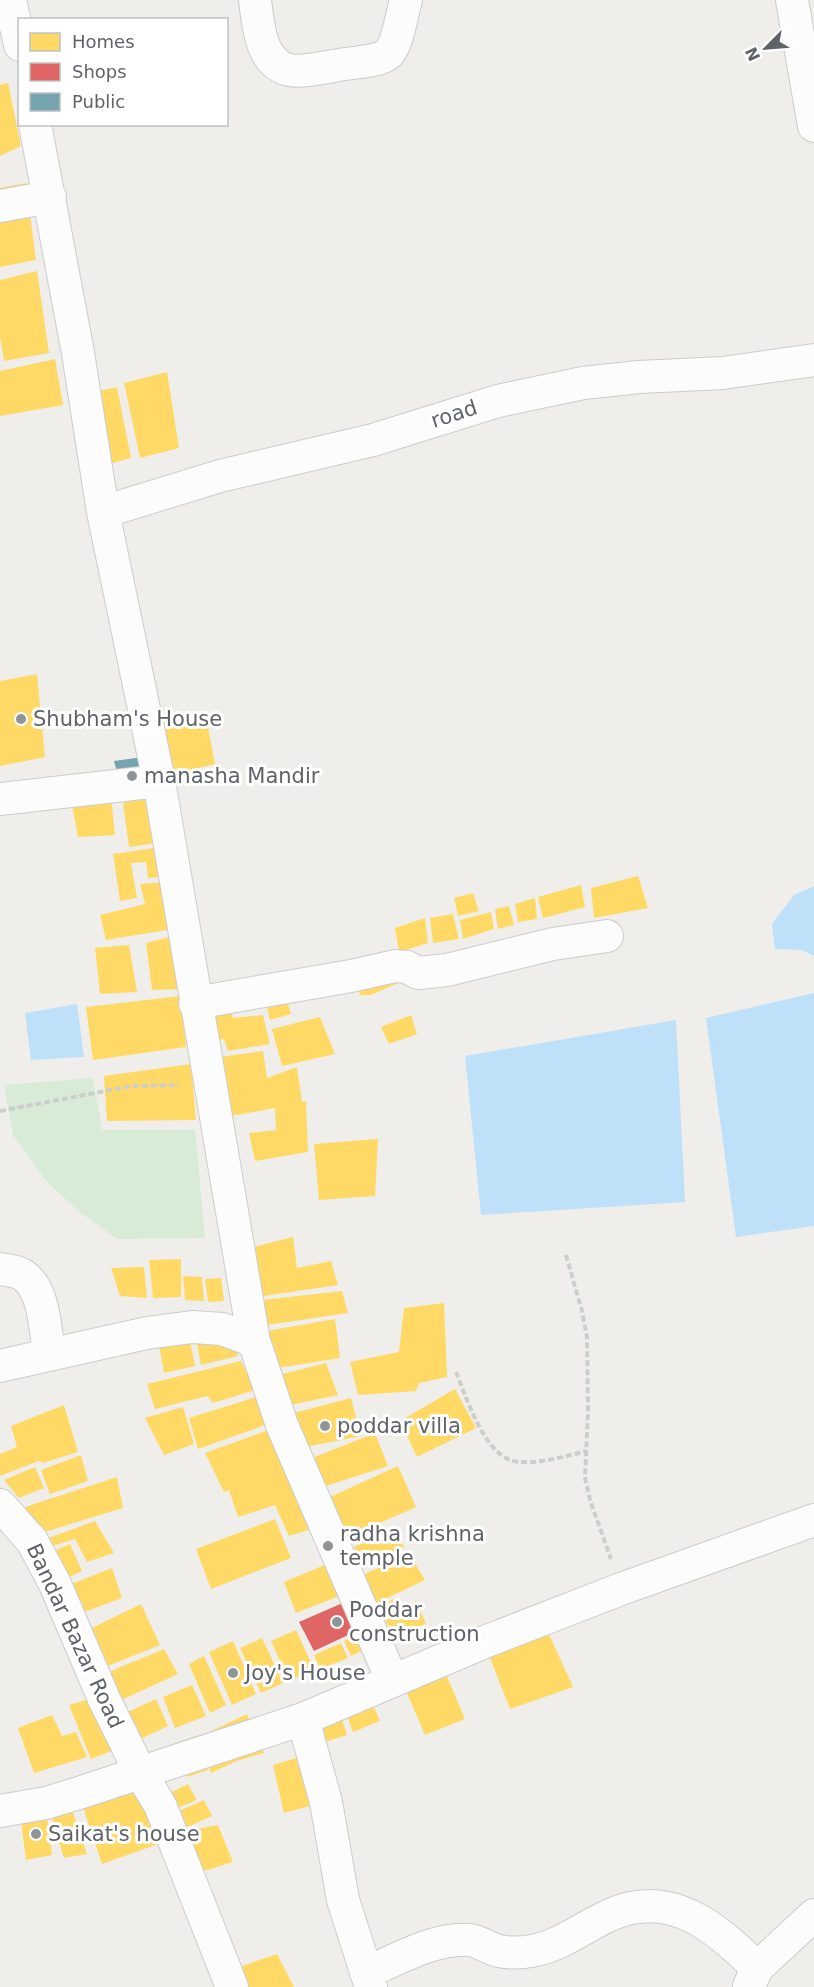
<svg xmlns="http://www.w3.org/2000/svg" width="814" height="1987" viewBox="0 0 814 1987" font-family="'DejaVu Sans',sans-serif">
<rect width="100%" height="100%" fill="#efeeea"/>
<path fill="#d8ebd6" d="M93 1078 102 1130H195L205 1238 117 1239 80 1212 47 1182 13 1135 4 1085Z"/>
<path fill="#bfe0f9" d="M814 886V956L802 950 775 949 772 924 794 895Z
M814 993V1226L736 1237 706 1018Z
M77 1004 84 1057 31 1060 25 1013Z
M676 1020 685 1202 481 1215 465 1056Z"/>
<path fill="#ffd966" d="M8 83 21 146 0 156V85Z
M26 183 36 260 0 267V188Z
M37 271 49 353 4 361 0 337V280Z
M55 359 63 405 0 416V371Z
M167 372 179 448 140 458 124 383Z
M117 387 131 458 104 465 89 393Z
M37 674 45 757 0 766V681Z
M206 716 215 764 173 774 162 723Z
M109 780 115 835 78 837 68 784Z
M151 796 157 843 129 847 123 803Z
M161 847V877L148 878 146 862 131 863 137 898 120 901 113 854Z
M638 876 648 908 594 918 591 888Z
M166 882 173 929 106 940 100 915 145 904 140 884Z
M581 885 585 907 543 918 538 897Z
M473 893 479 911 458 916 454 898Z
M535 898 537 919 518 922 515 904Z
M509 906 514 925 498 929 495 909Z
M491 912 494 929 463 939 460 920Z
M453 914 459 939 433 943 430 918Z
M425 918 428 943 399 952 395 928Z
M177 935 182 989 152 990 146 943Z
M129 945 137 992 100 994 95 948Z
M353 969 394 972 398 983 371 995H360Z
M281 981 291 1014 270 1020 262 985Z
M198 995H226L233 1018 263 1015 270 1044 228 1051 224 1039 203 1044Z
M181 996 186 1047 93 1060 86 1007Z
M411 1015 417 1034 389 1044 381 1027Z
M320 1017 335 1054 282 1066 272 1029Z
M263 1051 267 1078 297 1067 302 1102 306 1101 308 1152 255 1161 249 1133 276 1130 275 1108 219 1118 207 1059Z
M191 1064 196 1120 107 1121 104 1076Z
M378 1139 375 1196 319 1200 314 1144Z
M293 1237 297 1268 331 1261 338 1285 237 1300 231 1253Z
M181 1259V1297L153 1298 149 1260Z
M144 1267 147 1298 120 1296 111 1268Z
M183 1276 202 1277 204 1301 185 1300Z
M221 1278 224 1301 208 1302 205 1279Z
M342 1291 348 1313 247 1328 237 1303Z
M444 1303 447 1377 419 1383 416 1391 358 1395 350 1362 399 1352 404 1308Z
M191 1313 221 1314 238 1356 201 1365Z
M185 1315 195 1366 164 1373 154 1317Z
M335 1319 340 1358 265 1370 249 1334Z
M241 1361 255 1390 213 1403 207 1396 155 1409 147 1384Z
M326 1363 338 1395 286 1406 271 1377Z
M455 1389 476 1428 417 1457 400 1421Z
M262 1395 274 1422 198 1449 189 1418Z
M351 1398 361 1436 300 1448 286 1415Z
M64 1405 78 1452 43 1463 39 1461 0 1476V1454L17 1447 11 1426Z
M183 1407 194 1444 164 1455 145 1418Z
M277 1427 321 1526 289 1536 275 1505 238 1517 229 1490 224 1492 205 1453Z
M375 1433 388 1466 326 1486 312 1458Z
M81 1455 88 1481 50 1494 41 1470Z
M398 1466 416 1507 348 1537 330 1497Z
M35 1467 44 1488 19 1498 4 1480Z
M117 1477 123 1508 38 1534 25 1507Z
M275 1519 291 1558 211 1589 196 1549Z
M95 1521 114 1553 87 1562 75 1539 46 1548 43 1540Z
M394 1527 404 1547 362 1566 354 1547Z
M70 1544 82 1571 61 1581 47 1554Z
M409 1553 425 1580 377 1603 363 1575Z
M341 1558 355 1590 296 1613 284 1582Z
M112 1568 122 1598 71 1617 61 1588Z
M396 1598 401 1608 416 1601 426 1624 399 1633 390 1629 378 1607Z
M141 1604 160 1645 103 1668 86 1631Z
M539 1612 573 1687 510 1709 481 1635Z
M377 1626 368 1648 351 1656 344 1641Z
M296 1630 314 1669 289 1681 271 1641Z
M262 1638 283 1683 261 1693 240 1648Z
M233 1641 256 1694 232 1705 209 1652Z
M341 1643 348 1658 320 1669 314 1655Z
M164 1649 178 1674 113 1704 99 1676Z
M436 1650 465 1719 425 1735 395 1665Z
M204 1656 226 1705 210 1713 189 1664Z
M363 1682 380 1721 353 1732 338 1692Z
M192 1685 206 1716 175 1728 163 1697Z
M334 1693 347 1735 312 1746Z
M96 1697 119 1748 91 1759 69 1705Z
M156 1699 168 1726 134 1742 121 1715Z
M247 1714 264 1753 237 1761 211 1773 201 1748 208 1770 187 1777 173 1744 196 1736 197 1738Z
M52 1715 62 1736 76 1732 87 1757 34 1773 18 1728Z
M303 1756 299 1768 313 1805 284 1813 273 1765Z
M188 1784 197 1800 167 1812 160 1798Z
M139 1786 161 1843 102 1864 83 1807Z
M204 1800 212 1816 176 1832 168 1816Z
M72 1809 87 1854 64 1858 53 1823 51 1811Z
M46 1810 52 1855 26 1860 20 1814Z
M218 1825 233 1862 188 1876 174 1833Z
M277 1954 294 1987H232L227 1971Z"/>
<path fill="#e06666" d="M361 1595 374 1623 314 1651 299 1622Z"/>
<path fill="#76a5af" d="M143 757 148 790 123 795 114 761Z"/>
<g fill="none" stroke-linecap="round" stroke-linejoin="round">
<g stroke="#cbcccc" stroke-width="34">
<path id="street" d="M10 0 20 45
M255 0C258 24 260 63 289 70 301 73 332 66 345 64 357 62 379 62 389 53 398 43 402 13 406 0
M792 0 814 126
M35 124 78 353 103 512 159 781 254 1341 282 1425 392 1680
M0 206 50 197
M103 512 220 476 373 440 498 401 583 383 639 377 723 373 814 360
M0 799 159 781
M195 1003 351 976 395 966 407 967 418 973 447 970 553 944 607 936
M0 1269C7 1270 17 1271 23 1275 45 1290 45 1330 49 1353
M0 1366 147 1333 192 1327 222 1329 254 1341
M0 1505 32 1541 55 1584 104 1699 141 1774 160 1805 232 1987
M303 1719 326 1802 343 1900 371 1987
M0 1811 46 1803 82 1792 303 1719 487 1641 621 1589 814 1520
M366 1973C398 1959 433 1938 469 1940 480 1941 489 1949 499 1951 508 1953 522 1953 531 1951 561 1946 583 1927 610 1915 670 1888 716 1927 757 1968
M749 1986 757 1968 814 1915"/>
</g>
<path stroke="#cacfcc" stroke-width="4" stroke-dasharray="6 3" stroke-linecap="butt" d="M0 1111 132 1086 179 1085
M566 1255 582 1311 587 1337 588 1411 585 1478 590 1500 611 1559
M456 1372C466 1397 482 1447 508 1459 526 1468 567 1456 586 1451"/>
<use href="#street" stroke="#fdfcfc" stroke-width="32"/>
</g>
<g fill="#919496" stroke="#fff" stroke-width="2">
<circle cx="21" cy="719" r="6"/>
<circle cx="132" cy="776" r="6"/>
<circle cx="325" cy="1426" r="6"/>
<circle cx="328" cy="1546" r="6"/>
<circle cx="337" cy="1622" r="6"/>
<circle cx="233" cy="1673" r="6"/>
<circle cx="36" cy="1834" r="6"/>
</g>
<g text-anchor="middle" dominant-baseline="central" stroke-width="6" stroke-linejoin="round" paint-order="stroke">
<g font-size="21" fill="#5f6368" stroke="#fff">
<text transform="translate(454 414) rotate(-18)">road</text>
<text transform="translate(75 1636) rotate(65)">Bandar Bazar Road</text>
</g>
<g font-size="21" fill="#5f6368" stroke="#fff" text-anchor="start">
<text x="33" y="719">Shubham's House</text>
<text x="144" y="776">manasha Mandir</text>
<text x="337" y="1426">poddar villa</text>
<text x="340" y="1534">radha krishna<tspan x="340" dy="24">temple</tspan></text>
<text x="349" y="1610">Poddar<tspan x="349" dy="24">construction</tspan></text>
<text x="245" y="1673">Joy's House</text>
<text x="48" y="1834">Saikat's house</text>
</g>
</g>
<rect x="18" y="18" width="210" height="108" fill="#ffffff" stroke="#bfc1c3" stroke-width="1.5"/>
<rect x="30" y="33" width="30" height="18" fill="#ffd966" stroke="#bfc1c3" stroke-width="1.5"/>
<text x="72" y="48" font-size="18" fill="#5f6368">Homes</text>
<rect x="30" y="63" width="30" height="18" fill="#e06666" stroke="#bfc1c3" stroke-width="1.5"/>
<text x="72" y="78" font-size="18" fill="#5f6368">Shops</text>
<rect x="30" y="93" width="30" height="18" fill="#76a5af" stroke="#bfc1c3" stroke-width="1.5"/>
<text x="72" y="108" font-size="18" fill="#5f6368">Public</text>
<g transform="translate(766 48) rotate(245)" stroke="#ffffff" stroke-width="4.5" paint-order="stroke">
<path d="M0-4.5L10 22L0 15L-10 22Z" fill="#5f6368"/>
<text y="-9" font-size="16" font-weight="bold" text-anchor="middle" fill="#5f6368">N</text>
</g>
</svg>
